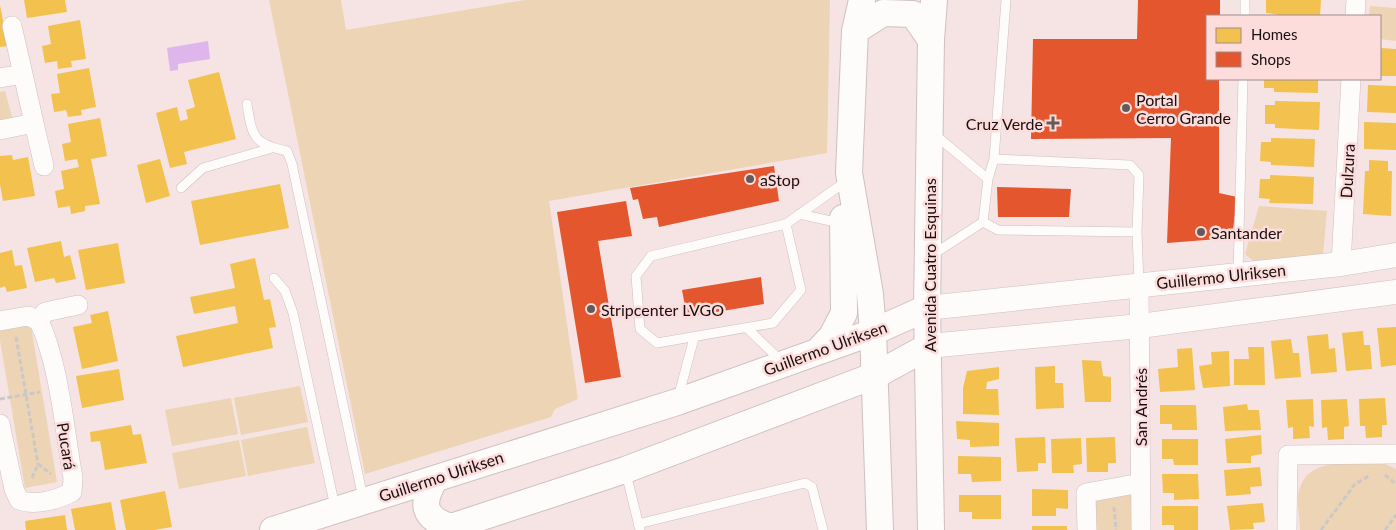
<svg xmlns="http://www.w3.org/2000/svg" width="1396" height="530" viewBox="0 0 1396 530" font-family="Lato,sans-serif">
<rect width="100%" height="100%" fill="#f5e4e3"/>
<path fill="#ecd4b5" d="M269 0H341L346 30 525 0H830L827 153 549 201 578 399 555 409 551 417 365 474Z
M1370 6 1396 8V41L1380 39V16H1369Z
M5 91 13 120 0 123V92Z
M1259 206 1327 211 1323 255 1253 261 1245 254Z
M30 321 57 482 25 488 0 340V324Z
M300 386 308 422 241 435 234 398Z
M231 398 238 434 172 446 165 410Z
M307 427 315 463 248 476 241 440Z
M239 440 246 476 179 489 172 453Z
M1383 463 1396 469V530H1300C1300 518 1296 502 1299 491 1307 455 1355 464 1383 463Z
M1132 490 1133 530H1092L1091 497Z"/>
<path fill="#dfb6eb" d="M208 41 210 59 178 64V70L170 71 167 48Z"/>
<path fill="#f2c14e" d="M24 0H65L67 12 27 18Z
M1266 0H1321L1320 16H1277L1276 14 1266 13Z
M0 5 8 46 0 47Z
M80 20 86 59 71 61 72 67 58 69 57 61 45 63 42 46 51 44 48 26Z
M1380 48 1396 49V76H1380Z
M89 68 96 107 81 110 82 115 68 117 66 110 54 112 51 94 60 93 57 74Z
M219 72 236 139 184 152 187 164 170 168 156 113 177 107 180 121 188 119 186 110 195 107 188 80Z
M1264 79H1318V93L1274 92V88H1264Z
M1368 85 1396 86V113L1367 112Z
M1275 101 1320 102 1319 130 1275 128V124H1265V105H1275Z
M100 118 107 156 91 159 100 204 85 206V211L71 214 70 206 58 208 55 191 64 189 61 171 79 167 77 159 65 161 62 144 71 142 68 124Z
M1364 122 1396 123V150L1364 149Z
M1271 138 1315 139 1314 167 1271 165V162L1260 161 1261 142H1271Z
M12 155 13 160 28 157 35 196 3 201 0 184V156Z
M160 159 170 196 146 203 137 165Z
M1369 160 1388 161V171H1392L1391 216 1363 214 1365 171H1369Z
M1270 175 1314 177 1313 204 1269 203 1270 199 1259 198 1260 179H1270Z
M280 184 289 228 200 245 191 201Z
M61 241 64 257 70 255 76 279 56 283 54 278 35 282 27 248Z
M118 243 125 283 86 290 78 250Z
M12 250 15 266 22 265 27 288 7 292 5 286 0 288V253Z
M255 258 264 300 270 299 276 327 269 328 273 348 183 367 176 336 238 323 235 306 194 314 190 297 235 288 230 264Z
M108 311 118 361 82 369 73 327 92 323 90 315Z
M1396 327V365L1381 367 1377 328Z
M1363 331 1364 345H1370L1372 369 1346 371 1342 333Z
M1328 334 1329 349 1335 348 1337 372 1311 374 1307 336Z
M1291 339 1293 353H1299L1301 377 1275 379 1271 341Z
M1248 347H1264L1265 385H1234V359H1249Z
M1192 348 1195 390 1160 392 1158 369 1178 367 1177 349Z
M1229 351 1230 386 1203 388 1199 366 1212 364 1211 352Z
M1082 360 1101 361 1103 376 1111 377V402H1085Z
M1055 366V383H1063L1064 408 1036 409 1035 367Z
M999 367V379L987 382 986 389H998L999 415 963 414V388L967 371Z
M119 369 124 400 82 408 76 376Z
M1385 398 1387 425H1382V437L1366 438 1365 426H1360L1359 399Z
M1313 399 1314 427 1309 426 1310 438 1293 439V427L1288 428 1286 400Z
M1347 399 1349 426 1344 427V439L1328 440 1327 427 1322 428 1321 400Z
M1247 404 1248 410H1259L1261 430 1225 431 1223 407Z
M1160 405H1196L1197 430H1172V424H1160Z
M956 421 999 423V446L970 447V440L957 439Z
M131 425 133 435 141 434 147 463 105 470 100 441 91 442 90 432Z
M1261 435 1262 454 1251 456V463H1227L1225 439Z
M1045 437 1046 463H1038V471L1017 472 1015 438Z
M1115 437 1116 463H1108V472H1087L1086 438Z
M1081 438 1082 464 1073 465 1074 473H1052L1051 439Z
M1162 439H1198V465H1174L1173 459H1162Z
M958 456 1001 457V481L972 482 971 474H958Z
M1260 467 1262 486 1250 487 1251 494 1226 496 1224 470Z
M1162 474H1198L1199 499 1174 500V493H1163Z
M1032 489 1068 490V509L1056 508V516H1032Z
M165 491 172 527 154 530H126L120 500Z
M959 495H1001V519H972V512H959Z
M111 502 116 530H75L71 509Z
M1263 503 1265 522 1253 523 1254 529 1230 530 1227 506Z
M1162 506H1198V530H1174V525H1162Z
M65 515 67 530H26L25 521Z
M1032 526H1067V530H1032Z"/>
<path fill="#e4572e" d="M1138 0H1220V16H1207V79H1219V193L1237 197 1232 238 1167 243 1171 138 1031 139 1033 39H1137Z
M774 166 779 201 659 227 657 217 643 219 638 199 633 200 630 188Z
M997 187 1071 189 1069 217H998Z
M626 201 632 236 598 241 621 377 585 383 557 212Z
M761 277 764 304 687 317 682 290Z"/>
<g fill="none" stroke-linecap="round" stroke-linejoin="round">
<g stroke="#cdc1c0" stroke-width="10">
<path id="service" d="M1245 16V0
M247 104C252 136 253 144 287 151L292 164 363 498
M934 134 988 179
M994 159 1006 0
M181 188 203 168 272 148
M799 214 840 223
M786 224 801 290 773 323 657 343 640 329 636 276 651 256Z
M786 224 845 182
M1137 232 1139 284
M932 255 983 222 988 179 994 159 1130 165 1139 175 1137 232 998 230 983 222
M1238 274 1243 79
M274 278 285 291 293 313 335 507
M747 328 782 362
M678 398 694 338
M626 473 640 530
M638 524 805 483 812 487 823 530"/>
</g>
<g stroke="#cdc1c0" stroke-width="20">
<path id="minor" d="M1355 16 1356 0
M12 26 23 74
M0 78 23 74 34 123 0 130
M34 123 44 166
M1341 264 1351 79
M1139 284 1141 530
M0 321 28 316 39 321C60 367 64 428 73 478L72 492C57 500 35 506 19 500L14 489 0 424
M39 321 45 312 78 305
M1087 530 1086 493 1141 483
M1287 530 1288 455 1396 454"/>
</g>
<g stroke="#cdc1c0" stroke-width="25">
<path id="tertiary" d="M927 308 1341 264 1396 255
M929 346 1140 326 1396 292"/>
</g>
<g stroke="#cdc1c0" stroke-width="28">
<path id="secondary" d="M862 0 855 31 849 173 870 294 873 332 880 530
M855 31 883 13 913 14 931 40
M818 351 832 336 844 313 843 218
M435 479C421 503 422 517 450 527
M273 530 677 402 873 332 927 308
M442 530 625 470 876 375 929 346
M931 530 927 308 931 40 934 0"/>
</g>
<path stroke="#cdc8c7" stroke-width="3" stroke-dasharray="5 2.5" stroke-linecap="butt" d="M16 337 38 464
M0 399 40 392
M1385 475 1396 484
M32 478 38 464 51 474
M1114 507 1116 530
M1321 530 1355 484 1369 476
M1385 530 1396 515"/>
<use href="#service" stroke="#fefbfb" stroke-width="9"/>
<use href="#minor" stroke="#fefbfb" stroke-width="19"/>
<use href="#tertiary" stroke="#fefbfb" stroke-width="24"/>
<use href="#secondary" stroke="#fefbfb" stroke-width="26"/>
</g>
<g fill="#665a59" stroke="#fcdddc" stroke-width="2">
<circle cx="1126" cy="108" r="5"/>
<path d="M1050.5 115.5h5v5h5v5h-5v5h-5v-5h-5v-5h5z"/>
<circle cx="750" cy="179" r="5"/>
<circle cx="1201" cy="232" r="5"/>
<circle cx="591" cy="309" r="5"/>
</g>
<g text-anchor="middle" dominant-baseline="central" stroke-width="5" stroke-linejoin="round" paint-order="stroke">
<g font-size="16" fill="#190f0f" stroke="#fcdddc" text-anchor="start">
<text x="1136" y="99">Portal<tspan x="1136" dy="18">Cerro Grande</tspan></text>
<text x="1043" y="123" text-anchor="end">Cruz Verde</text>
<text x="760" y="179">aStop</text>
<text x="1211" y="232">Santander</text>
<text x="601" y="309">Stripcenter LVGO</text>
</g>
<g font-size="16" fill="#190f0f" stroke="#fcdddc">
<text transform="translate(1347 171) rotate(-87)">Dulzura</text>
<text transform="translate(929 265) rotate(-90)">Avenida Cuatro Esquinas</text>
<text transform="translate(1221 276) rotate(-6)">Guillermo Ulriksen</text>
<text transform="translate(825 348) rotate(-20)">Guillermo Ulriksen</text>
<text transform="translate(1140 407) rotate(-90)">San Andrés</text>
<text transform="translate(67 446) rotate(81)">Pucará</text>
<text transform="translate(441 476) rotate(-18)">Guillermo Ulriksen</text>
</g>
</g>
<rect x="1206" y="15" width="175" height="65" fill="#fcdddc" stroke="#a18b8a"/>
<rect x="1216" y="28" width="25" height="15" fill="#f2c14e" stroke="#a18b8a"/>
<text x="1251" y="40" font-size="15" fill="#190f0f">Homes</text>
<rect x="1216" y="52" width="25" height="15" fill="#e4572e" stroke="#a18b8a"/>
<text x="1251" y="65" font-size="15" fill="#190f0f">Shops</text>
</svg>
